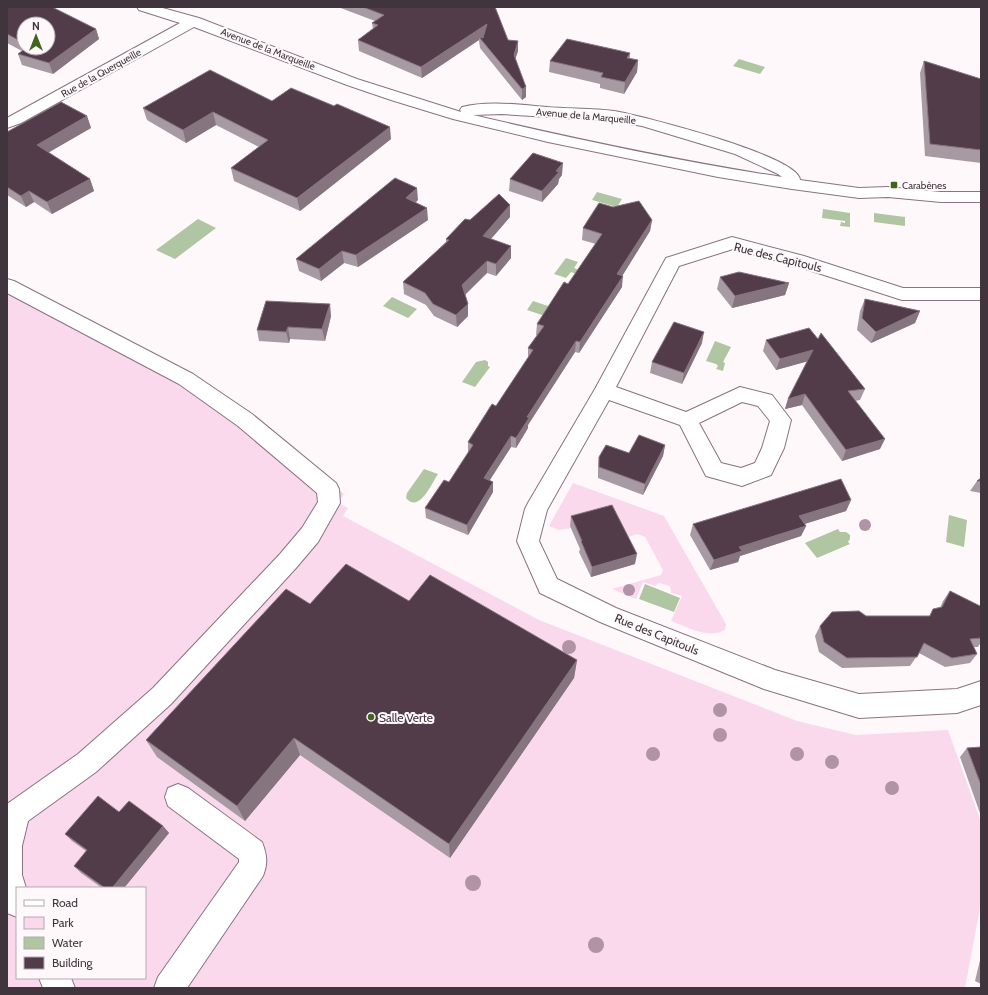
<svg xmlns="http://www.w3.org/2000/svg" width="988" height="995" viewBox="0 0 988 995" font-family="Cabin,sans-serif">
<rect width="100%" height="100%" fill="#fef8fb"/>
<path fill="#fad9ed" fill-rule="evenodd" d="M7 278 202 379 344 494 338 503 348 508 343 516 539 620 797 721 856 735 948 730 981 822V903L965 988H7ZM17 888H145V978H17Z
M573 483 664 516 726 624 725 630C708 639 689 628 671 621L682 596 671 593 670 586 659 583 655 586 643 582 636 599 612 589 661 575 663 570 645 537 638 534 622 539 571 526V528L559 530 549 526Z"/>
<path fill="#b0c5a2" d="M739 59 765 67 760 74 733 66Z
M597 192 622 199 617 207 592 200Z
M823 209 850 213V227L840 226 841 222 845 223V221L822 218Z
M874 213 905 217V226L874 222Z
M198 219 216 228 175 259 156 250Z
M566 258 578 262 574 268 579 270 577 274 571 272 566 278 554 274Z
M392 297 417 309 408 318 383 306Z
M533 301 560 310 554 319 527 310Z
M715 341 731 347 723 362 725 363 723 371 716 369 718 366 716 364 706 361Z
M485 360 488 362V366L490 367 475 387 462 382 476 362Z
M424 469 438 474C432 483 419 514 406 498L407 493Z
M949 515 967 520 964 547 946 542Z
M838 529 840 532H846L850 535V539L848 542 850 544 817 558 805 543Z
M645 584 680 598 674 612 639 599Z"/>
<g fill="none" stroke-linecap="round" stroke-linejoin="round">
<g stroke="#8a7281" stroke-width="2">
<path id="minor" d="M137 7H159L199 18 357 79 461 112 460 110 462 107C488 100 521 105 547 107 569 109 592 108 614 111 639 115 800 156 800 180L859 188 888 187 941 192H981V202H941L888 197 859 198 792 189 718 177 548 142 453 119 391 100 347 85 194 27 21 123 7 128V118L180 23 139 10ZM502 114 613 121 642 126 735 154 778 174 782 177C678 161 575 139 473 115Z
M732 237 804 256 903 288H981V300H902L793 265 733 249 679 266 616 387 686 412 740 387 772 395 791 420 784 448 771 475 742 486 706 476 680 425 609 400 547 510 539 541 557 579 616 608 775 670 859 694 957 689 981 681V705L957 713 859 718 764 689 600 622 540 593 517 541 525 509 528 503 595 389 666 258ZM742 402 758 406 770 421 762 448 755 463 741 468 721 463 699 423Z
M7 279 14 281 193 374 252 414 336 483 339 489 340 503 318 542 296 568 171 704 96 772 28 821 22 846V875L26 888H17V917L7 913V804L78 754 153 688 280 554 302 528 318 502 317 493 238 426 179 384 7 293Z
M178 784 188 788 262 842C267 855 268 863 263 876L187 988H154L158 977 239 862V859L168 806 165 797 168 788Z
M39 978H71L75 988H43Z"/>
</g>
<use href="#minor" fill="#fff" fill-rule="evenodd"/>
</g>
<g fill="#b193a6">
<circle cx="865" cy="525" r="6"/>
<circle cx="629" cy="590" r="6"/>
<circle cx="569" cy="647" r="7"/>
<circle cx="720" cy="710" r="7"/>
<circle cx="720" cy="735" r="7"/>
<circle cx="653" cy="754" r="7"/>
<circle cx="797" cy="754" r="7"/>
<circle cx="832" cy="762" r="7"/>
<circle cx="892" cy="788" r="7"/>
<circle cx="473" cy="883" r="8"/>
<circle cx="596" cy="945" r="8"/>
</g>
<path fill="#a89aa2" fill-rule="evenodd" d="M338 7H495L508 40 518 41V51L515 59 526 97 522 100 480 48 479 40 422 78 359 51 358 40 373 29 372 23 375 21Z
M7 8 96 29 99 39 53 74 22 65 18 54 22 51 7 43ZM24 24 48 48H24Z
M630 53V58L638 60 637 72 624 94 600 88V84L549 72 550 61Z
M924 61 981 79V163L925 156 920 73Z
M272 101 391 139 300 211 234 181 231 168 259 147 216 125 186 143 147 120 143 108Z
M87 116 91 128 48 152 90 179 94 191 52 214 34 202 26 207 7 195V132Z
M562 175 559 179 558 184 542 202 509 191 510 179Z
M418 200 416 202 428 220 358 267 344 263 321 281 299 271 296 259Z
M510 205V217L491 239 511 246V258L496 276 487 273 465 294 468 304V316L457 327 434 316 426 305 404 294 403 282 446 242V239L470 220Z
M652 220 650 231 622 276V287L579 353 575 352 528 425V428L516 448 511 447 490 480 493 492 468 535 426 518 425 508 449 482 468 453V442L496 406 528 358V348L537 335H536L537 324 568 284 596 244 582 240 583 228Z
M720 277 789 283 785 295 732 308 717 289Z
M865 299 920 311 915 323 871 343 857 330 860 311Z
M331 316 325 341 290 339 289 343 259 341 257 330Z
M818 339 865 389 860 400 855 401 880 449 842 461 802 405 785 409 788 399 807 361 776 370 763 351 766 340Z
M702 343 682 384 650 373 652 362Z
M981 442V477L980 476V443Z
M665 445 663 456 643 495 598 478V468L599 457 629 453Z
M981 478V493L970 491 977 481Z
M851 500 846 511 804 524 806 526 801 536 740 556 738 562 710 570 690 535 693 524Z
M571 516 635 564 591 577 579 552 580 549 570 526Z
M950 591 980 606H981V642L978 647H974L977 654 970 663 945 667 919 653 910 666 842 668 819 652 815 636 820 626 866 616H929L933 609 940 608 943 601Z
M409 601 577 660 574 678 450 858 300 755 245 821 157 757 146 740 310 604Z
M981 747V816L960 757 967 748Z
M119 812 163 826 169 833 124 888H102L81 873 74 866 86 851 72 841 65 834Z
M981 956V984L975 981Z"/>
<path fill="#86747f" d="M487 24V35L481 39 479 37V40L422 78 421 67Z
M96 29 99 39 53 74 49 63Z
M518 41V51L513 66 514 55Z
M638 60 637 72 624 94 625 82Z
M526 87V97L522 100V89Z
M213 112 216 125 186 143 183 130Z
M87 116 91 128 41 157 37 145Z
M390 127 391 139 300 211 297 198Z
M563 163 562 175 559 179 558 184 542 202V191L556 171Z
M90 179 94 191 52 214 47 202Z
M417 188 418 200 407 210 406 198Z
M29 191 34 202 26 207 21 196Z
M510 205V217L483 248V236Z
M427 208 428 220 358 267 356 255Z
M652 220 650 231 616 286 617 274Z
M511 246V258L496 276V264Z
M342 251 344 263 321 281 319 269Z
M487 261V273L463 297 462 285Z
M623 276 622 287 579 353 580 342Z
M789 283 785 295 732 308 735 296Z
M330 304 331 316 325 341 322 329Z
M468 304V316L457 327 456 315Z
M920 311 915 323 871 343 876 332Z
M288 327 290 339 289 343 286 332Z
M704 332 702 343 682 384 684 373Z
M576 341 575 352 528 425V428L516 448V438L527 417Z
M813 350 809 361 776 370 780 359Z
M805 394 802 405 785 409 788 399Z
M511 436V447L484 489V478Z
M885 439 880 449 842 461 846 450Z
M665 445 663 456 643 495 645 484Z
M493 482V492L468 535 467 525Z
M851 500 846 511 795 527 799 516Z
M806 526 801 536 740 556 738 562 710 570 714 560 739 547Z
M637 554 635 564 591 577 592 567Z
M577 660 574 678 450 858 449 844Z
M294 738 300 755 245 821 237 806Z
M163 826 169 833 124 888H112Z"/>
<path fill="#523c4a" stroke="#86747f" d="M10 7H52L96 29 49 63 18 54 26 48H48V24H24V43L7 34V8Z
M363 7H495L508 40 518 41 514 55 526 87 522 89 479 37 483 38 487 24 421 67 358 40 378 25 372 23 384 15Z
M567 39 630 53 627 58 638 60 625 82 601 77 603 73 550 61Z
M924 61 981 79V150L930 144Z
M210 70 272 101 291 88 334 106 337 104 390 127 297 198 231 168 268 140 213 112 183 130 143 108Z
M61 102 87 116 37 145 90 179 47 202 29 191 21 196 7 187V132Z
M533 153 563 163 556 171 559 172 542 191 510 179Z
M395 178 417 188 406 198 427 208 356 255 342 251 319 269 296 259Z
M499 194 510 205 483 236 511 246 496 264 487 261 462 285 468 304 456 315 433 304 425 293 403 282 449 240 446 239 465 219 470 220Z
M639 201 652 220 617 274 623 276 580 342 576 341 527 417 529 418 516 438 511 436 484 478 493 482 467 525 425 508 444 480 449 482 473 445 468 442 492 404 496 406 533 350 528 348 544 326 537 324 564 282 568 284 602 234 583 228 599 203 613 207Z
M739 272 789 283 735 296 720 277Z
M865 299 920 311 876 332 862 318Z
M266 301 330 304 322 329 288 327 286 332 257 330Z
M674 322 704 332 684 373 652 362Z
M809 328 818 339 821 333 865 389 848 391 885 439 846 450 805 394 788 399 813 350 780 359 766 340Z
M639 435 665 445 645 484 599 467V457L606 445 629 453Z
M981 478V481H977Z
M841 479 851 500 799 516 806 526 739 547 742 551 714 560 693 524Z
M612 505 637 554 592 567 581 541H582L571 516Z
M346 564 409 601 430 575 577 660 449 844 294 738 237 806 146 740 286 589 310 604Z
M950 591 980 606H981V638L970 639 977 654 952 658 924 643 917 657 847 658 824 642 820 626 832 612 859 611 866 616H930L933 609 942 607Z
M981 747V785L967 748Z
M98 796 119 812 129 801 163 826 112 888H105L74 866 87 850 65 834Z"/>
<g fill="#40651f" stroke="#fef8fb" stroke-width="1.5">
<rect x="890" y="181" width="8" height="8" rx="2"/>
<circle cx="371" cy="717" r="4"/>
</g>
<g text-anchor="middle" dominant-baseline="central" stroke-width="4" stroke-linejoin="round" paint-order="stroke">
<g font-size="10" fill="#40353c" stroke="#fef8fb">
<text transform="translate(268 49) rotate(21)">Avenue de la Marqueille</text>
<text transform="translate(101 73) rotate(-29)">Rue de la Querqueille</text>
<text transform="translate(586 116) rotate(5)">Avenue de la Marqueille</text>
</g>
<g font-size="10" fill="#40353c" stroke="#fef8fb" text-anchor="start">
<text x="902" y="185">Carabènes</text>
</g>
<g font-size="12" fill="#40353c" stroke="#fef8fb">
<text transform="translate(778 257) rotate(14)">Rue des Capitouls</text>
<text transform="translate(657 634) rotate(22)">Rue des Capitouls</text>
</g>
<g font-size="12" fill="#40353c" stroke="#fef8fb" text-anchor="start">
<text x="379" y="717">Salle Verte</text>
</g>
</g>
<rect width="988" height="995" fill="none" stroke="#40353c" stroke-width="16"/>
<rect x="16" y="887" width="130" height="92" fill="#fef8fb" stroke="#b2aaaf"/>
<rect x="24" y="900" width="20" height="6" fill="#ffffff" stroke="#b2aaaf"/>
<text x="52" y="907" font-size="12" fill="#40353c">Road</text>
<rect x="24" y="917" width="20" height="12" fill="#fad9ed" stroke="#b2aaaf"/>
<text x="52" y="927" font-size="12" fill="#40353c">Park</text>
<rect x="24" y="937" width="20" height="12" fill="#b0c5a2" stroke="#b2aaaf"/>
<text x="52" y="947" font-size="12" fill="#40353c">Water</text>
<rect x="24" y="957" width="20" height="12" fill="#523c4a" stroke="#b2aaaf"/>
<text x="52" y="967" font-size="12" fill="#40353c">Building</text>
<g transform="translate(36 36)"><circle r="19" fill="#fef8fb" stroke="#b2aaaf"/>
<path d="M0-3L7 15L0 10L-7 15Z" fill="#40651f"/>
<text y="-6" font-size="11" font-weight="bold" text-anchor="middle" fill="#40353c">N</text>
</g>
</svg>
